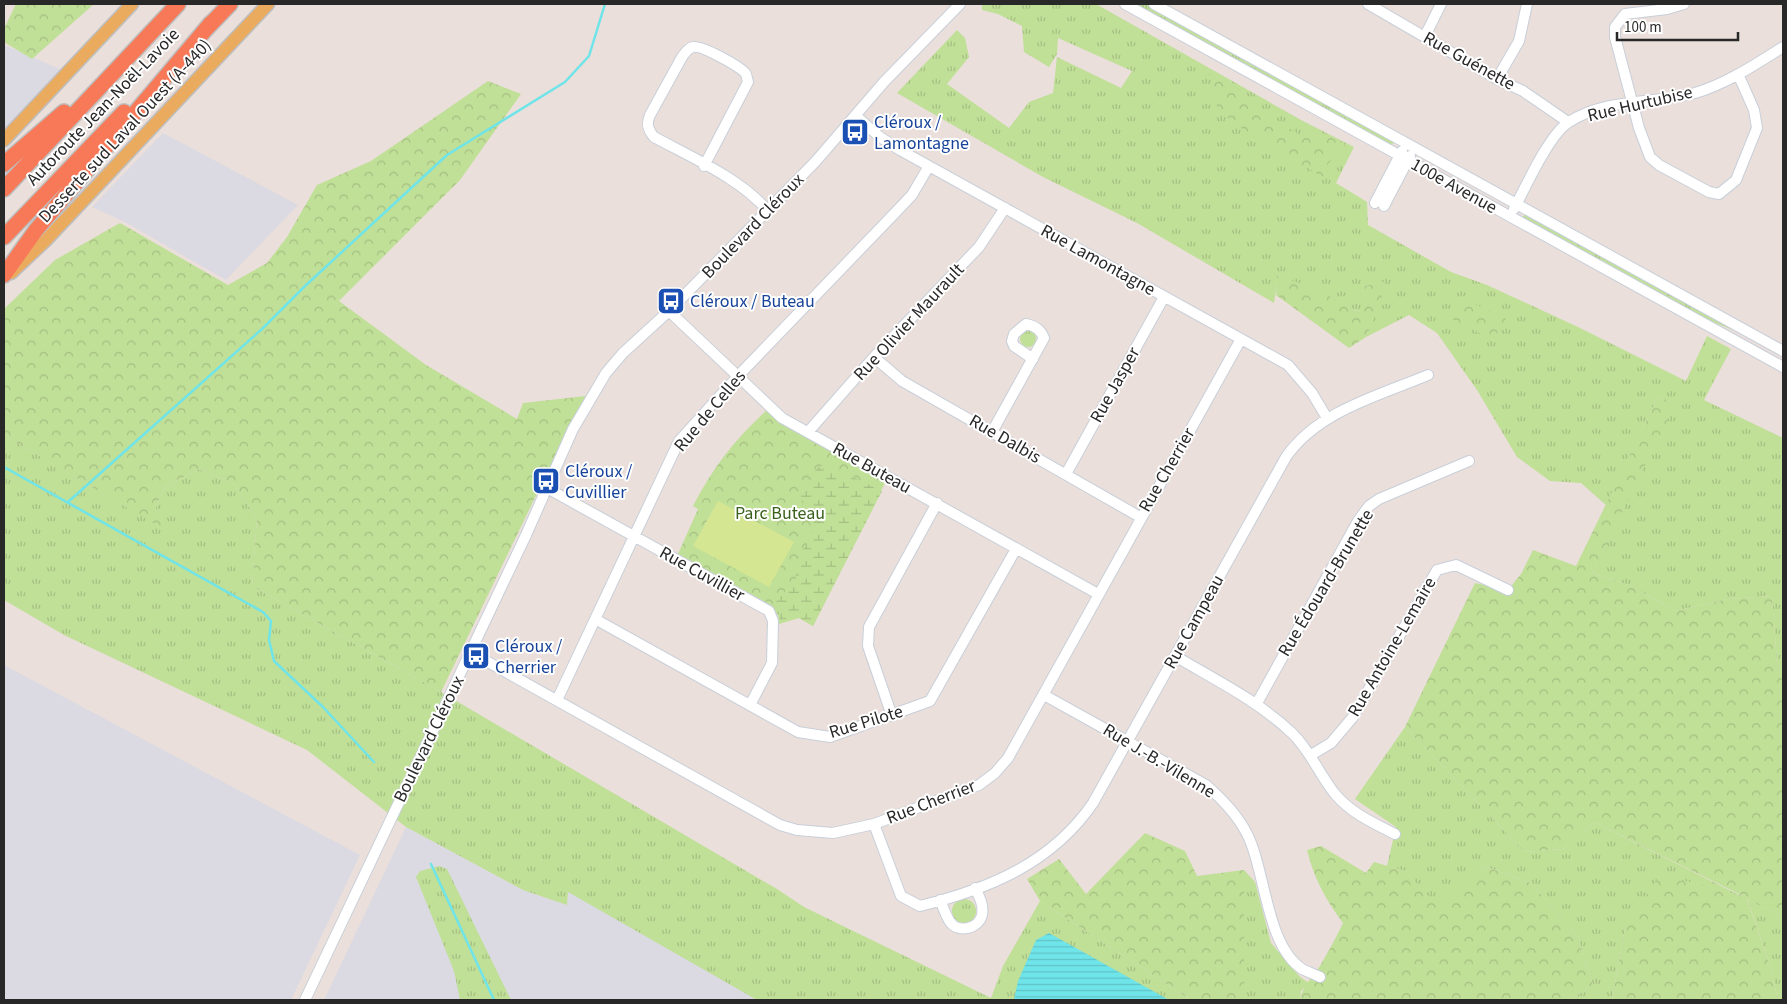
<svg xmlns="http://www.w3.org/2000/svg" width="1787" height="1004" viewBox="0 0 1787 1004" font-family="'Source Sans 3',sans-serif">
<defs>
<pattern id="grass-tufts" width="24" height="20" patternUnits="userSpaceOnUse" patternTransform="scale(1.25)"><rect width="24" height="20" fill="#c0df97"/><path d="M3 7l-1-3M5 7V3M7 7l1-3M15 17l-1-3M17 17v-4M19 17l1-3" fill="none" stroke="#a5bf82"/></pattern>
<pattern id="forest-crowns" width="20" height="18" patternUnits="userSpaceOnUse" patternTransform="scale(1.25)"><rect width="20" height="18" fill="#c0df97"/><path d="M2 6a3 3 0 1 1 6 0M12 15a3 3 0 1 1 6 0" fill="none" stroke="#a5bf82"/></pattern>
<pattern id="wetland-marsh" width="20" height="14" patternUnits="userSpaceOnUse" patternTransform="scale(1.25)"><rect width="20" height="14" fill="#c0df97"/><path d="M1 5h8M5 5V1M11 12h8M15 12V8" fill="none" stroke="#a5bf82"/></pattern>
<pattern id="water-rules" width="6" height="5" patternUnits="userSpaceOnUse" patternTransform="scale(1.25)"><rect width="6" height="5" fill="#6fe4e9"/><path d="M0 2.5h6" fill="none" stroke="#60c4c8"/></pattern>
</defs>
<rect width="100%" height="100%" fill="#eadfda"/>
<path fill="#dbdae2" d="M4 45 62 70 4 129Z
M163 133 298 205 226 280 125 222 92 207Z
M4 665 360 855 291 1000H4Z
M406 827 523 890 567 905 568 891 757 1000H324Z"/>
<path fill="url(#grass-tufts)" d="M982 4H1096L1301 120 1354 147 1336 183 1367 202 1368 225 1451 272 1487 285 1578 327 1686 381 1707 336 1731 349 1704 400 1783 438V671L1777 663 1772 596 1727 599 1675 611 1631 586 1592 573 1675 403 1658 397 1606 505 1581 483 1550 481 1517 457 1477 390 1437 333 1409 315 1366 337 1384 283 1365 286 1361 312 1345 308 1330 297 1278 276 1274 303 1137 223 1043 177 897 93 957 30 965 38 969 57 947 84 1009 128 1029 102 1053 93 1057 57 1121 88 1132 71 1058 38 1057 54 1049 67 1024 52 1022 26 998 14 982 10Z
M1134 4H1146L1394 142 1391 146Z
M1525 214 1736 330V331L1700 317 1522 219Z
M1020 339a8 8 0 1 1 16 0a8 8 0 1 1-16 0Z
M4 435 164 529 155 510 164 487 199 469 234 484 257 518 252 586 441 692 777 889 804 907 991 998 1003 966 1040 901 1191 1000H757L568 892 567 905 523 890 406 827 307 750 64 635 4 600Z
M1405 727 1525 852 1563 849 1594 822 1783 917V1000H1778L1771 969 1747 898 1625 928 1612 1000H1570L1593 985 1578 937 1531 883 1484 866 1439 908 1405 871 1387 866 1396 827 1355 799Z
M439 866 447 869 511 1000H460L454 971 416 877 420 871Z
M1244 870 1255 882 1271 943 1300 977 1309 983 1301 991 1300 1000H1244Z
M952 911a12 12 0 1 1 24 0a12 12 0 1 1-24 0Z"/>
<path fill="url(#forest-crowns)" d="M16 4H94L32 59 4 42V29Z
M1207 73 1244 90 1248 101 1304 138 1323 134 1345 144 1327 165 1324 178 1244 130 1217 110 1216 89Z
M488 81 521 94 460 180 339 301 426 365 517 419 523 403 586 396 574 417 441 692 252 586 257 518 234 484 199 469 164 487 155 510 165 530 4 435V309L55 260 120 223 228 285 267 263 287 237 317 185 371 161Z
M1277 276C1295 281 1312 287 1329 296 1340 303 1347 309 1360 312L1365 286 1384 282 1381 302 1366 337 1349 348 1276 295Z
M1466 300 1506 318 1493 340 1448 317 1453 305Z
M1658 397 1676 403 1592 573 1631 586 1675 611 1727 599 1772 596 1777 663 1783 671V917L1747 899 1771 969 1778 1000H1612L1625 928 1657 879 1693 882 1743 896 1594 822 1563 849 1525 852 1405 727 1475 583 1508 590 1521 574 1533 550 1576 566Z
M766 411 886 481 813 626 799 618 779 624 778 615 769 604 678 554 698 509 693 506C712 469 735 439 766 411Z
M1145 833 1185 851 1197 876 1244 870V1000H1191L1040 901 1027 879 1059 859 1086 894Z
M1321 846 1366 873 1374 862 1405 871 1439 907 1484 866 1531 883 1578 937 1593 985 1570 1000H1300C1302 987 1312 977 1320 966 1328 952 1336 938 1343 923 1326 900 1314 879 1307 850Z"/>
<path fill="url(#wetland-marsh)" d="M826 464 882 491 813 626 799 618 780 620 779 612 772 606 796 579C793 552 804 556 810 534 815 520 805 504 798 492L817 468Z"/>
<path fill="#d5e693" d="M718 501 794 542 769 587 693 546Z"/>
<path fill="url(#water-rules)" d="M1049 933 1169 1000 1014 999 1018 981 1036 940Z"/>
<g fill="none" stroke-linecap="round" stroke-linejoin="round">
<path stroke="#6fe4e9" stroke-width="2.5" d="M4 467 263 612 271 621 269 640 274 661 323 707 374 762
M68 502 262 329 305 286 447 155 565 82 589 56 605 4
M431 864 494 1000"/>
<g stroke="#c8cfd9" stroke-width="12">
<path id="minor" d="M1125 4 1783 367
M1154 4 1783 351
M1368 4 1497 79 1523 91 1568 122
M1684 4 1667 9 1625 14 1615 27V37L1639 128 1650 157 1659 165 1709 192 1719 194 1736 180 1757 128 1754 110 1738 74
M1425 36 1441 4
M1497 79 1519 41 1527 4
M856 116 880 137 900 150 1288 365 1312 393 1327 418
M704 166 748 82C748 81 746 75 746 74 741 67 702 45 693 47 688 48 685 53 682 57L650 115C646 124 648 130 654 137 691 157 741 179 768 211
M1375 203 1402 151
M1384 206 1410 156
M1514 209C1525 188 1550 133 1569 122 1606 98 1654 104 1695 93 1726 84 1756 64 1783 47
M669 311 782 418 1098 594
M874 357 902 381 1140 517
M808 432 874 357 979 247 1005 208
M992 432 1044 338C1040 329 1035 326 1026 324L1014 334 1012 341 1014 346 1033 359
M1066 474 1164 297
M547 488 769 611 773 621 772 663 750 705
M595 619 798 732 830 737 930 701 1016 549
M470 652 780 825 797 830 833 833 874 824 979 785 995 773 1008 758 1241 339
M1175 656C1217 681 1257 700 1293 734 1311 752 1319 774 1335 794 1351 813 1373 823 1395 834
M1044 695 1206 785C1222 799 1236 813 1246 832 1266 869 1265 944 1302 969 1308 972 1314 974 1320 977
M557 700 679 441 738 376 893 215 912 195 929 166
M1257 703 1358 521 1369 506 1379 499 1469 461
M892 716 868 646 869 627 937 503
M1311 755 1331 743 1353 717 1437 570 1456 565 1508 590
M874 824 901 896 920 906C989 889 1052 863 1093 803L1286 457C1318 411 1378 396 1428 375
M940 900C943 907 946 916 950 922 959 934 979 928 982 915 984 905 979 896 975 888
M305 1000 526 535 573 429 606 373 623 353 669 311 816 161 884 82 960 4"/>
</g>
<g stroke="#bebebe" stroke-width="15">
<path id="major" d="M4 140 132 4
M11 273 46 240 268 4"/>
</g>
<g stroke="#bebebe" stroke-width="18">
<path id="highway" d="M205 30 230 4
M4 164 64 112
M4 189 178 4
M4 237 124 112
M4 275 36 230 211 23"/>
</g>
<use href="#minor" stroke="#fff" stroke-width="10"/>
<use href="#major" stroke="#ebab5e" stroke-width="12"/>
<use href="#highway" stroke="#f87957" stroke-width="15"/>
</g>
<defs>
<g id="bus-square" transform="scale(1.4375)"><rect x="-9" y="-9" width="18" height="18" rx="4" fill="#1a4fb4" stroke="#fff"/><path d="M-5-6H5V4H4V6H2V4H-2V6H-4V4H-5ZM-3.5-4V0h7V-4ZM-3.5 1.2v1.5H-2V1.2ZM2 1.2v1.5H3.5V1.2Z" fill="#fff"/></g>
</defs>
<g fill-rule="evenodd">
<use href="#bus-square" x="855" y="132"/>
<use href="#bus-square" x="671" y="301"/>
<use href="#bus-square" x="546" y="481"/>
<use href="#bus-square" x="476" y="656"/>
</g>
<g text-anchor="middle" dominant-baseline="central" stroke-width="4" stroke-linejoin="round" paint-order="stroke">
<g font-size="18" fill="#282828" stroke="#fff">
<text transform="translate(1469 61) rotate(29)">Rue Guénette</text>
<text transform="translate(1640 104) rotate(-13)">Rue Hurtubise</text>
<text transform="translate(103 107) rotate(-46)">Autoroute Jean-Noël-Lavoie</text>
<text transform="translate(125 131) rotate(-47)">Desserte sud Laval Ouest (A-440)</text>
<text transform="translate(1454 186) rotate(29)">100e Avenue</text>
<text transform="translate(753 226) rotate(-46)">Boulevard Cléroux</text>
<text transform="translate(1098 260) rotate(29)">Rue Lamontagne</text>
<text transform="translate(909 322) rotate(-47)">Rue Olivier Maurault</text>
<text transform="translate(1115 385) rotate(-61)">Rue Jasper</text>
<text transform="translate(710 411) rotate(-50)">Rue de Celles</text>
<text transform="translate(1005 439) rotate(30)">Rue Dalbis</text>
<text transform="translate(872 468) rotate(29)">Rue Buteau</text>
<text transform="translate(1167 470) rotate(-60)">Rue Cherrier</text>
<text transform="translate(702 574) rotate(29)">Rue Cuvillier</text>
<text transform="translate(1326 583) rotate(-59)">Rue Édouard-Brunette</text>
<text transform="translate(1194 622) rotate(-61)">Rue Campeau</text>
<text transform="translate(1392 647) rotate(-60)">Rue Antoine-Lemaire</text>
<text transform="translate(866 722) rotate(-17)">Rue Pilote</text>
<text transform="translate(429 739) rotate(-64)">Boulevard Cléroux</text>
<text transform="translate(1159 761) rotate(31)">Rue J.-B.-Vilenne</text>
<text transform="translate(931 802) rotate(-21)">Rue Cherrier</text>
</g>
<g font-size="18" fill="#164399" stroke="#fff" text-anchor="start">
<text x="874" y="122">Cléroux /<tspan x="874" dy="21">Lamontagne</tspan></text>
<text x="690" y="301">Cléroux / Buteau</text>
<text x="565" y="471">Cléroux /<tspan x="565" dy="21">Cuvillier</tspan></text>
<text x="495" y="646">Cléroux /<tspan x="495" dy="21">Cherrier</tspan></text>
</g>
<g font-size="18" fill="#39611c" stroke="#fff">
<text x="780" y="513">Parc Buteau</text>
</g>
</g>
<rect width="1787" height="1004" fill="none" stroke="#282828" stroke-width="10"/>
<path d="M1617 32v8h121v-8" fill="none" stroke="#282828" stroke-width="2.5"/>
<text x="1624" y="32" font-size="15" fill="#282828" stroke="#ffffff" stroke-width="4" paint-order="stroke">100 m</text>
</svg>
